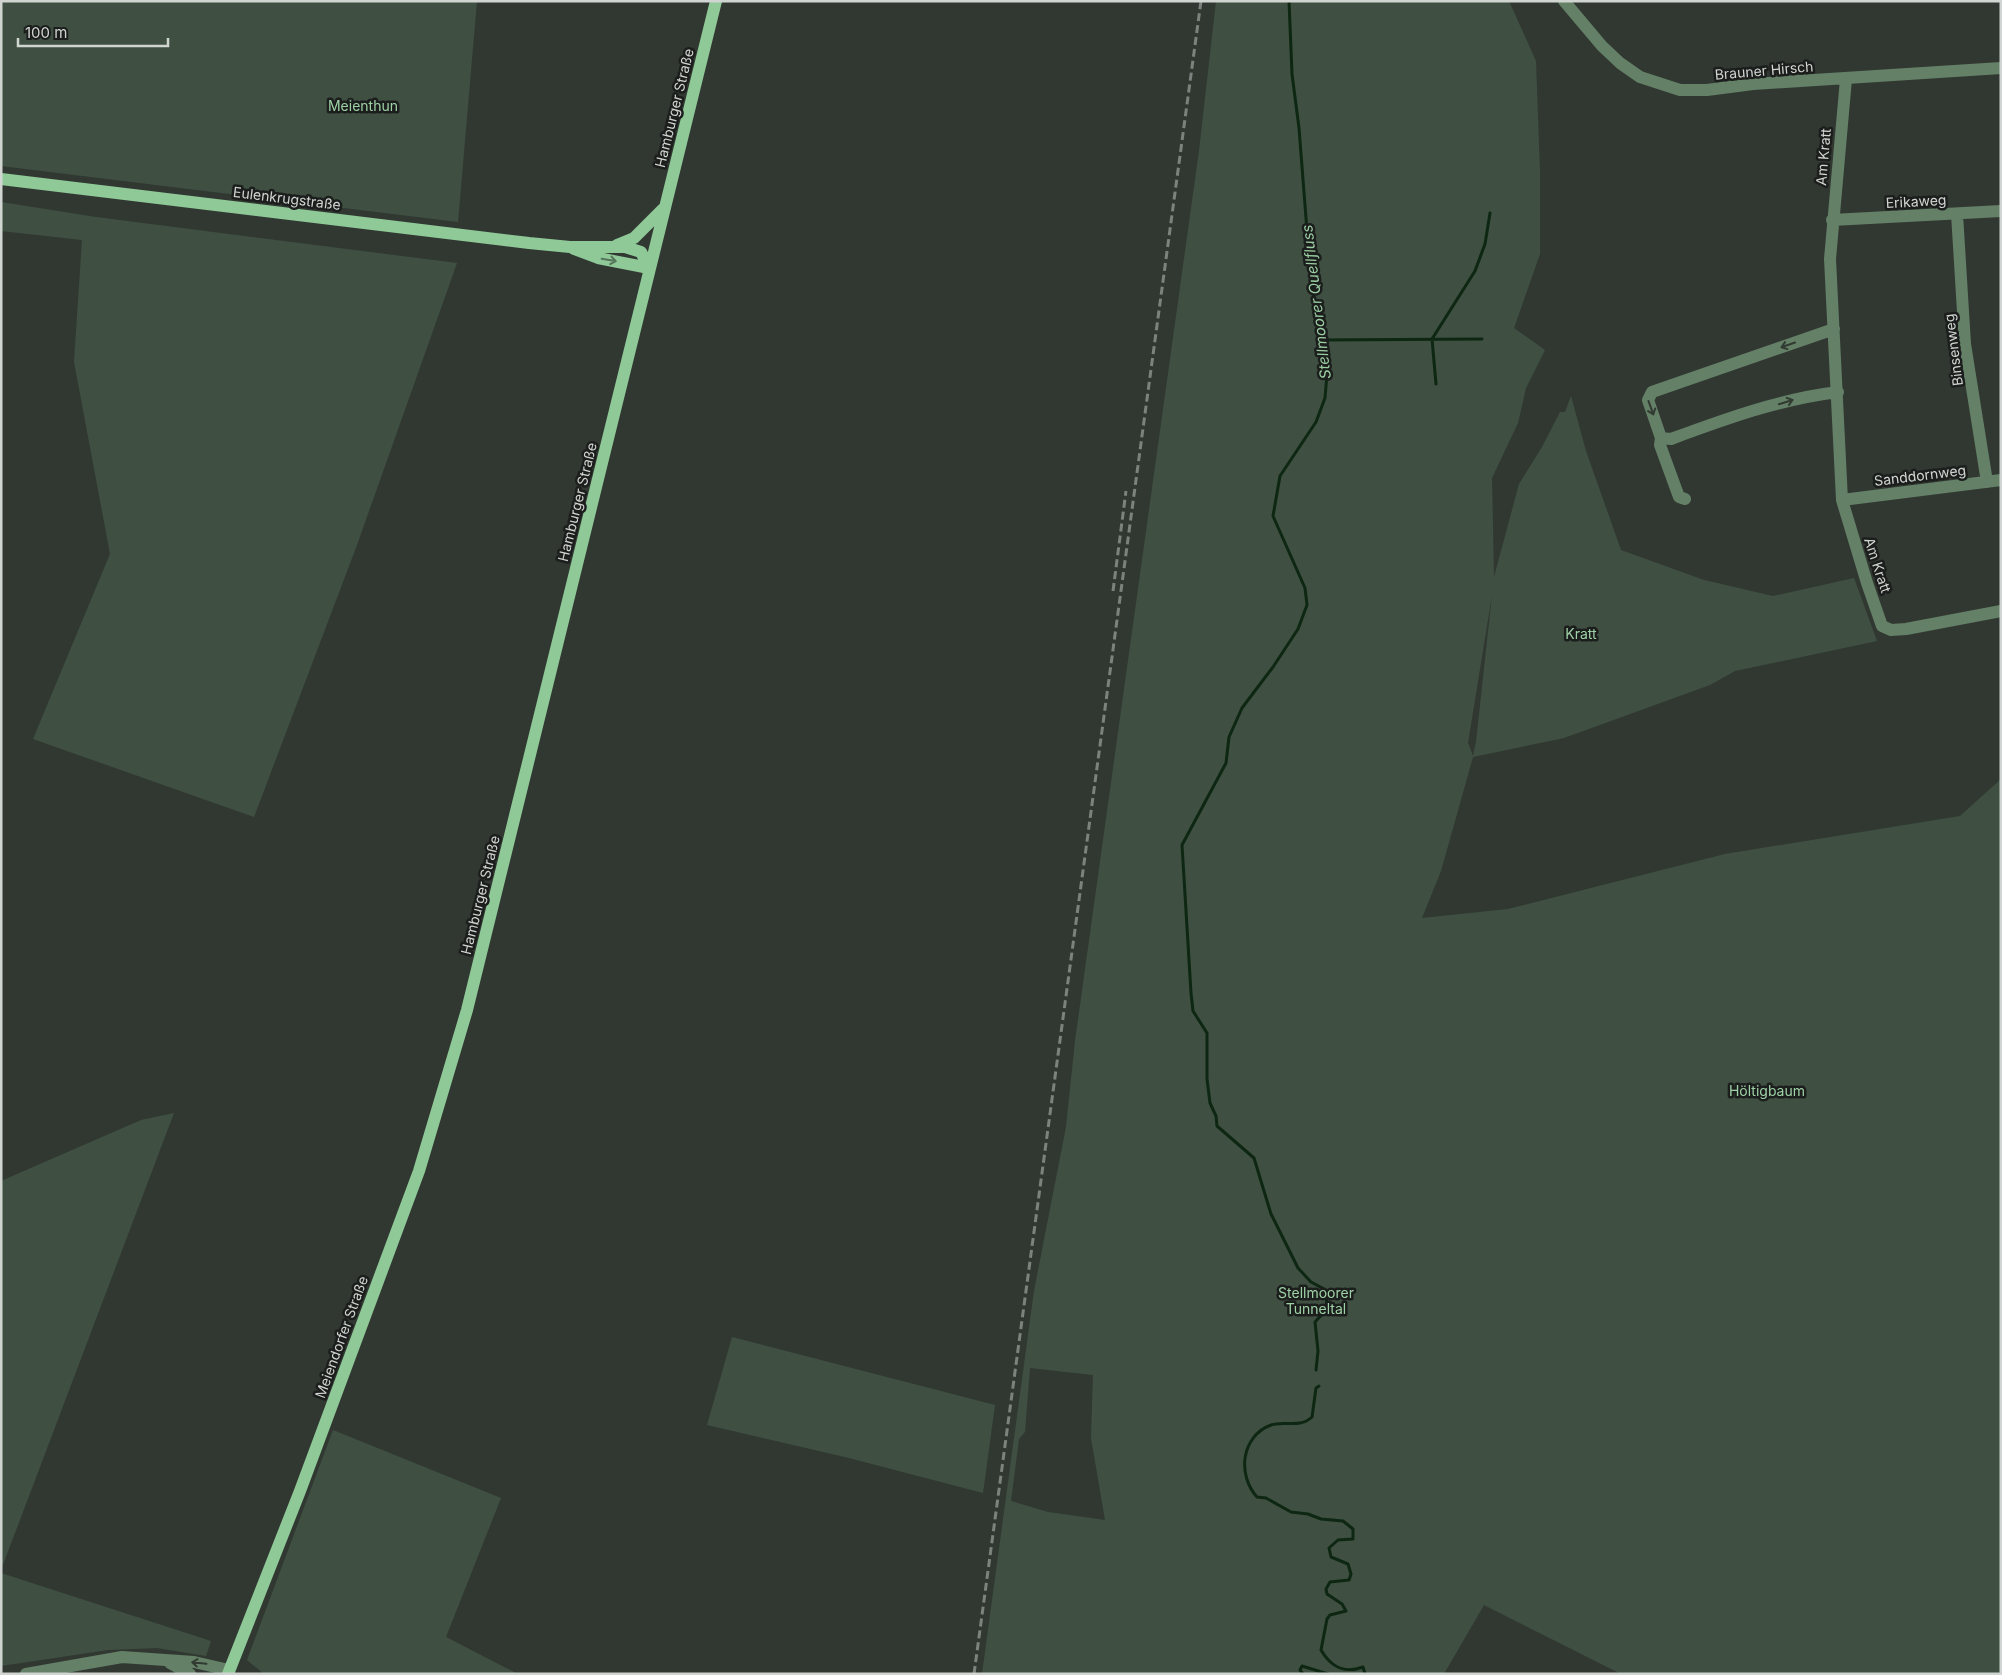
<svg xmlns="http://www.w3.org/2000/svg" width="2002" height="1675" viewBox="0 0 2002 1675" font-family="Inter,sans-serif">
<rect width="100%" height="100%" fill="#313832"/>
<path fill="#3f5042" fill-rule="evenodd" d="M1 1H477L458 222 1 166Z
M1216 1H1509L1536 61 1540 172V254L1514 328 1545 350 1526 388 1518 423 1492 478 1494 577 1519 484 1542 447 1560 412H1565L1571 396 1586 451 1621 550 1704 580 1773 596 1854 578 1877 641 1735 671 1710 685 1564 738 1473 757 1441 871 1422 918 1508 909 1725 854 1960 816 2001 779V1674H1621L1484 1605 1444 1674H982L1034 1291 1066 1127 1075 1041 1199 151ZM1492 595 1476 742 1473 756 1468 743ZM1030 1368 1093 1375 1091 1438 1105 1520 1048 1512 1011 1501 1019 1439 1025 1432Z
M1 202 96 217 457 263 357 545 254 817 33 739 110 554 74 362 82 240 1 231Z
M174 1113 1 1570V1181L141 1120Z
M732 1337 995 1405 983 1493 849 1458 707 1425Z
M333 1430 501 1498 446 1637 518 1674H264L247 1660Z
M1 1573 211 1641 206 1656 157 1648 108 1650 1 1666Z"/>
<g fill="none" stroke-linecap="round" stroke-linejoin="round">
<path stroke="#0e2713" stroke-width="3" d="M1289 1 1292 74 1299 128 1308 244 1316 316 1327 374 1325 398 1316 422 1280 476 1273 516 1305 588 1307 605 1298 629 1273 667 1242 708 1229 737 1226 763 1182 845 1191 993 1193 1011 1207 1033V1079L1210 1103 1216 1116 1217 1126 1254 1158 1271 1214 1298 1268 1311 1282 1326 1290 1327 1309 1315 1322 1318 1351 1316 1370
M1319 340 1482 339
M1436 384 1432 339 1475 271 1485 244 1490 213
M1319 1386 1316 1388 1312 1417C1299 1429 1285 1420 1271 1425 1241 1436 1237 1475 1257 1497L1266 1498 1291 1512 1308 1514 1321 1519 1343 1521 1353 1529V1539L1338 1540 1329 1548 1331 1557 1348 1564 1351 1574 1349 1580 1330 1582 1326 1589 1327 1594 1342 1604 1346 1611 1330 1615 1327 1619 1321 1650C1331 1667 1344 1674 1363 1667L1365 1674
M1303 1674 1300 1670 1302 1666 1328 1674"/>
<path stroke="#648067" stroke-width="12" d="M1564 1 1602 46 1620 63 1640 77 1680 90H1707L1753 84 2001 68
M1846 79 1830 259 1842 500 1867 583 1882 626 1891 630 1906 629 2001 611
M1957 214 1965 344 1987 482
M1832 220 2001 211
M1834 329 1652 392 1648 400 1661 438 1671 439C1725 419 1780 399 1838 392
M1661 438 1660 445 1679 497 1685 499
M1842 500 2001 480
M170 1663 190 1674
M26 1674 122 1657 194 1662 229 1670"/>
<path stroke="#8fc997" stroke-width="12" d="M1 179 529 243 570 247H625L641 252 649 268
M617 245 634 238 663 209
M574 249 598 258 649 268
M228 1674 300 1491 419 1171 467 1010 716 1"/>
<path stroke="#7c827d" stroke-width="3" stroke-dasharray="8 4" stroke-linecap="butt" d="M1113 591 1126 491
M974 1674 1201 1"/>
</g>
<defs><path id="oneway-shaft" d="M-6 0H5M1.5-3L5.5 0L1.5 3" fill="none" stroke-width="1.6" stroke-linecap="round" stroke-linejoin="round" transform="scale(1.25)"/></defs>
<use stroke="#55745a" href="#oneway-shaft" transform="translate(609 260) rotate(10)"/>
<g stroke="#313b32">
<use href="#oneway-shaft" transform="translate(1788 345) rotate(161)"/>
<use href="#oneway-shaft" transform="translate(1786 402) rotate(-17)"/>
<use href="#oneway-shaft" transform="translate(1651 408) rotate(70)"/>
<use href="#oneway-shaft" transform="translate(199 1663) rotate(-174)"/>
</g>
<g text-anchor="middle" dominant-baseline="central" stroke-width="5" stroke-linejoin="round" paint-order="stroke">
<g font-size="14" fill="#d1d5d2" stroke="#1b1e1c">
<text transform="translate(1764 70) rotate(-5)">Brauner Hirsch</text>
<text transform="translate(674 108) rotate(-76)">Hamburger Straße</text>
<text transform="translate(1823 157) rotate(-85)">Am Kratt</text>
<text transform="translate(287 198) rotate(7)">Eulenkrugstraße</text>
<text transform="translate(1916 201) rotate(-3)">Erikaweg</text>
<text transform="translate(1953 350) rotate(-97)">Binsenweg</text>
<text transform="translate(1920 475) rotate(-7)">Sanddornweg</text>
<text transform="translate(577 502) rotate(-76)">Hamburger Straße</text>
<text transform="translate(1878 565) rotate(72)">Am Kratt</text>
<text transform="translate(480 895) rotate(-76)">Hamburger Straße</text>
<text transform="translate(341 1337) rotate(-70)">Meiendorfer Straße</text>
</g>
<g font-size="14" fill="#9fd1a6" stroke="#1b1e1c">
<text x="363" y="105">Meienthun</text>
<text x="1581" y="633">Kratt</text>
<text x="1767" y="1090">Höltigbaum</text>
<text x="1316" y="1292">Stellmoorer<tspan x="1316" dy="16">Tunneltal</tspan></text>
</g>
<g font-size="15" font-style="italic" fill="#9bcda2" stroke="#1b1e1c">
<text transform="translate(1316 302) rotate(-97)">Stellmoorer Quellfluss</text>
</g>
</g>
<rect width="2002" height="1675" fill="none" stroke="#d1d5d2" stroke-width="5"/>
<path d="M18 38v8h150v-8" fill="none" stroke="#d1d5d2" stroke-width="2.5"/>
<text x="25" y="38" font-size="15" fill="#d1d5d2" stroke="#1b1e1c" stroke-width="4" paint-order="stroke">100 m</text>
</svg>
